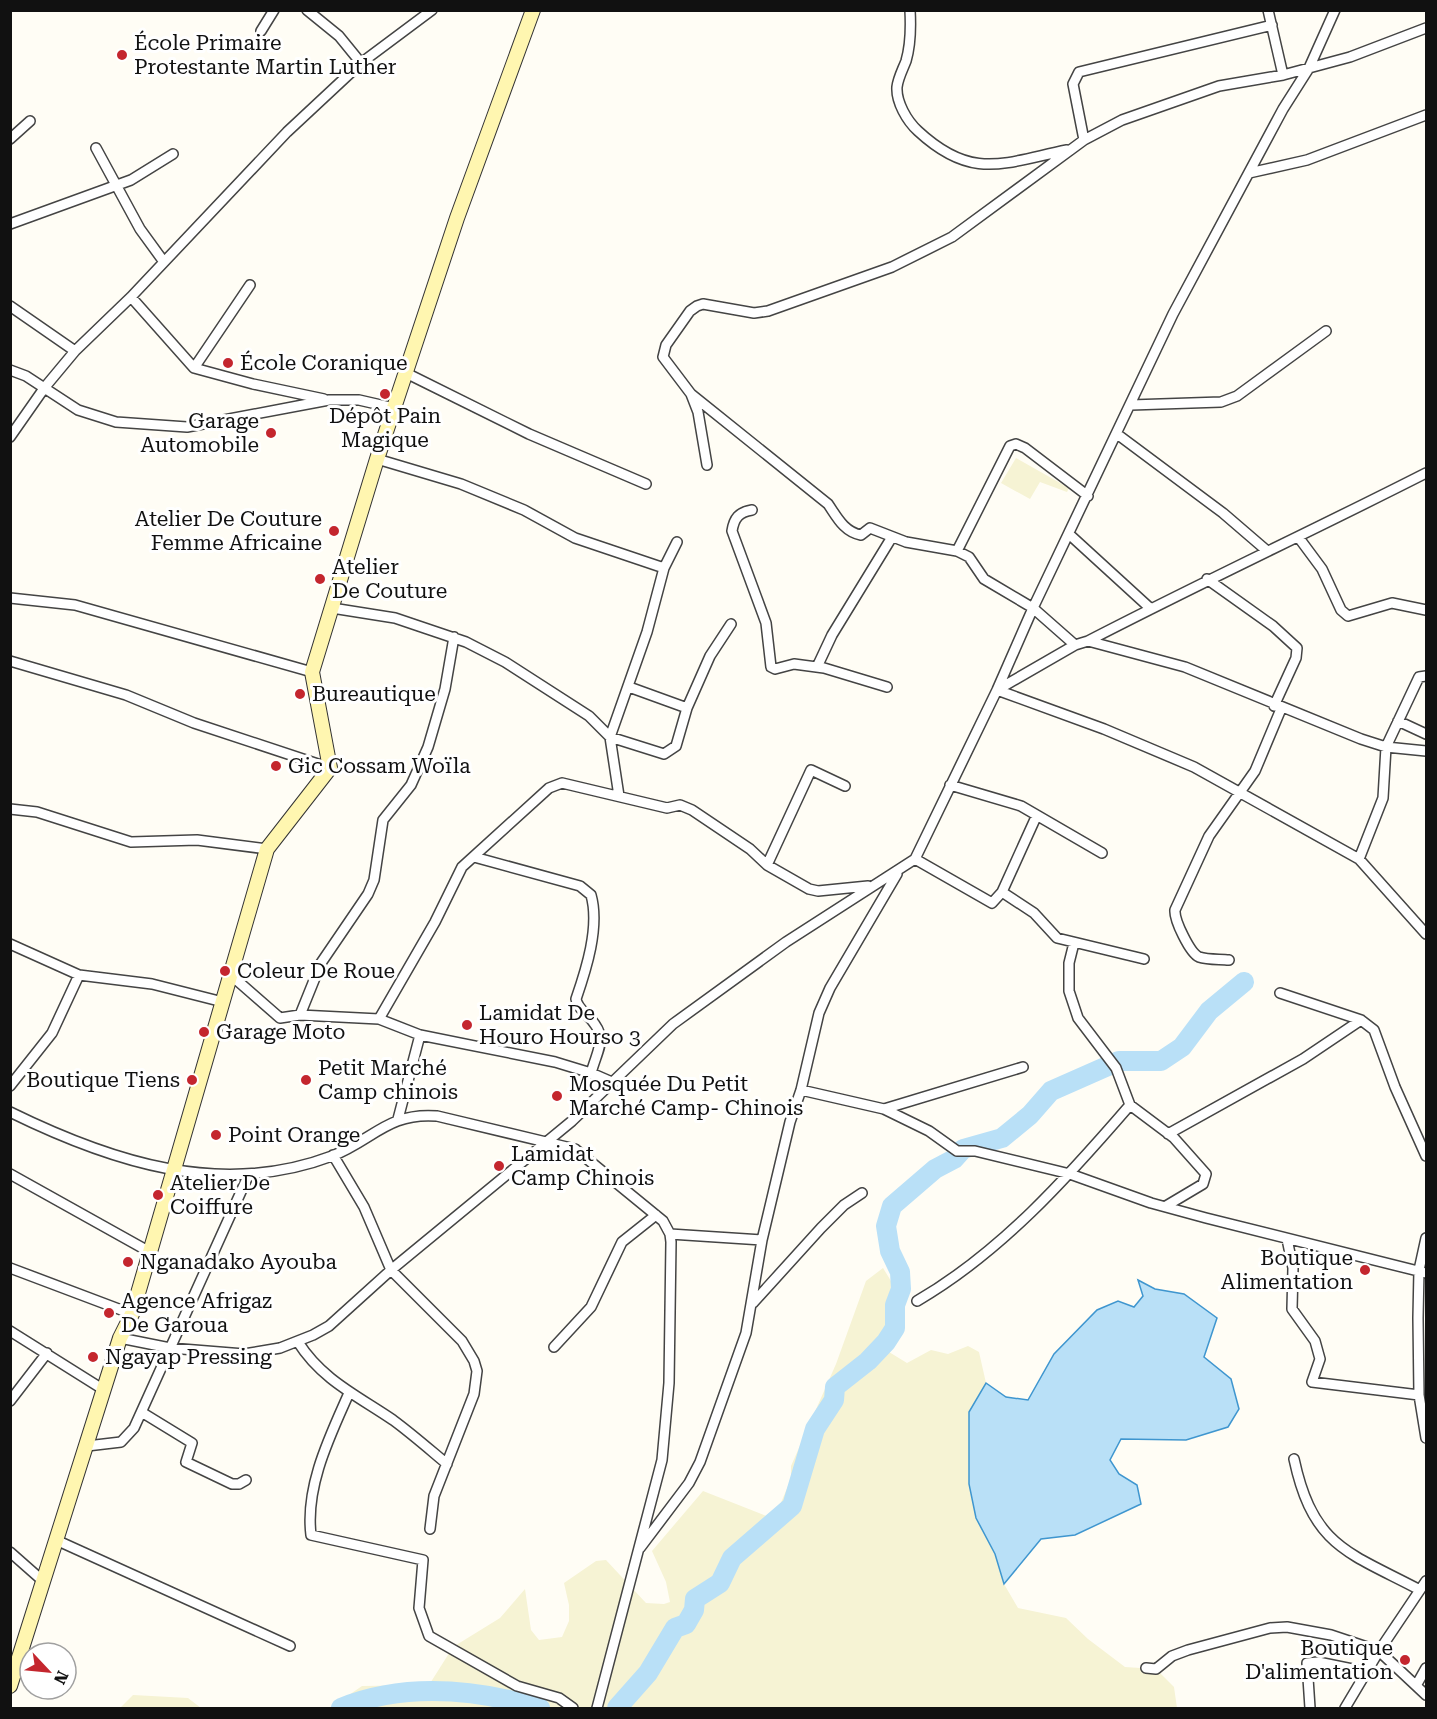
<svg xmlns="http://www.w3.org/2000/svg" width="1437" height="1719" viewBox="0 0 1437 1719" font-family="'Roboto Serif',serif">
<rect width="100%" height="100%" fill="#fffdf5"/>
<path fill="#f6f3d4" d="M1016 458 1069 488 1067 492 1040 482 1030 499 1001 483Z
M883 1268 891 1281 889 1352 907 1363 931 1350 948 1354 968 1346 979 1352 986 1383 969 1412 976 1518 995 1554 1004 1584 1018 1608 1066 1618 1088 1639 1125 1667 1156 1669 1174 1687 1177 1708H330L362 1686 429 1685 453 1647 500 1618 525 1589 531 1630 539 1640 562 1637 569 1621V1605L564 1583 596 1561 606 1560 646 1603 664 1604 670 1602 666 1582 652 1551 703 1491 774 1519 791 1479V1466L836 1364 866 1281Z
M133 1695 188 1698 201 1708H120Z"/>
<path fill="#b9e0f7" stroke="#3f96cf" stroke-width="1.5" d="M1138 1280 1155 1289 1184 1294 1217 1318 1204 1357 1231 1379 1239 1409 1228 1427 1186 1440 1121 1439 1110 1460 1119 1474 1137 1485 1141 1504 1075 1535 1041 1539 1004 1584 995 1554 976 1518 969 1484V1412L986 1383 1006 1397 1028 1400 1054 1354 1097 1310 1118 1301 1134 1307 1143 1296Z"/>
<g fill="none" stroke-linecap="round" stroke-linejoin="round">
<path stroke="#b9e0f7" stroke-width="20" d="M341 1708C405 1682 475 1689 540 1708
M617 1708 648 1673 675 1628 686 1624 694 1610 695 1599 720 1583 732 1558 792 1506 815 1429 834 1400 835 1387 868 1361 886 1342 895 1328V1305L901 1289 900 1272 890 1251 886 1226 892 1206 935 1169 954 1159 963 1149 1002 1138 1030 1115 1051 1091 1119 1061H1161L1182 1047 1209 1011 1244 982"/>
<g stroke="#444" stroke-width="12">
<path id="street" d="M307 10 339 36 361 63
M910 10C911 28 911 44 906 61 903 69 898 78 897 87 896 102 907 121 918 131 972 181 1003 163 1067 150
M1268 10 1283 75
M261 31 274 10
M10 139 30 121
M1084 140 1073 84 1079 72 1272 25
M96 148 140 229 164 262
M1249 173 1307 160 1426 115
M10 224 131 180 173 154
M131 297 194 368 253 384 324 399
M10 306 75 351
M194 368 250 285
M10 370 26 376 78 410 116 422 187 427 329 400H359L394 408
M406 373 529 434 646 484
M691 394 698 412 707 465
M1131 405 1221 402 1237 396 1326 331
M1117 434 1223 513 1266 550
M10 437 45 387 75 351 131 297 287 132 361 63 432 10
M377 459 461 484 524 510 575 538 664 568
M752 510C739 512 734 518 732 531L766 623 771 667 775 669 794 664 824 668 887 687
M1070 535 1151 609
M1299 538 1322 569 1341 610 1348 616 1392 603 1426 610
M957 551 1010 446 1016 444 1025 448 1088 496
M1207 579 1273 626 1297 648 1296 658 1274 706
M10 598 75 605 312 672
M332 608 395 618 466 642 505 662 589 716 610 737 664 754 676 746 687 708 710 656 731 624
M1088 641 1185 667 1361 739 1386 747 1426 751
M1075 645 1033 608 984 579 969 557 957 551 906 542 870 528 861 535C844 532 837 517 828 504L691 394 663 357 666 345 690 311 697 306 703 304 754 313 768 311 892 267 952 237 1084 140 1122 120 1219 86 1283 75 1350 57 1426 28
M10 661 126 695 194 723 330 768
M817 667 832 635 892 537
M629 687 687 708
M997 690 1104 729 1194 767 1359 859 1426 934
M997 690 1075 645 1088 641C1200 583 1314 530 1426 473
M1398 721 1426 734
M950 785 1021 806 1102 853
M619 796 610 737 647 632 664 568 677 542
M10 809 37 812 131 842 197 840 267 849
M474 857 580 886 591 895C600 927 586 970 576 999 577 1006 582 1010 587 1015 609 1037 599 1045 591 1073
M915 859 992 903 1002 892 1036 817
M1359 859 1383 798 1386 747 1419 677 1426 676
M767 865 811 770 845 786
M1002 892 1034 913 1057 938 1144 959
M1074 943 1069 963V991L1078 1018 1116 1068 1130 1105 1174 1138 1206 1174 1203 1184 1166 1206
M10 944 79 975 152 984 223 1002
M1229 960C1220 959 1208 960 1199 957 1190 953 1174 920 1175 910L1209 836 1255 771 1281 709
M232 976 280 1018 300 1015 379 1019 420 1035 555 1062 591 1073 614 1083
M1280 993 1361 1020 1374 1030 1395 1087 1426 1156
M300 1015 321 963 368 894 374 880 383 820 411 785 428 747 445 689 454 637
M379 1019 435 922 462 867 549 788 562 783 667 808 680 805 692 810 750 849 767 865 809 889 818 891 868 886
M10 1086 52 1033 79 975
M801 1090 884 1109 929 1131 957 1151H975L1070 1174 1151 1203 1206 1218 1426 1273
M884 1109 1023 1067
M10 1112C112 1162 221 1198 332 1156 373 1140 388 1112 437 1116L575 1149 663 1221 670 1234 671 1242 669 1383 662 1460 597 1708
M398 1119 420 1035
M1168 1134 1303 1059 1361 1020
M333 1155 364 1207 391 1270 462 1341 474 1361 477 1371 474 1394 434 1496 430 1529
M10 1174 148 1251
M670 1234 762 1240
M1426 1238 1419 1270 1418 1318 1419 1395 1426 1438
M1287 1239 1293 1268 1292 1309 1315 1341 1320 1359 1312 1382 1419 1395
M10 1268 132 1314
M917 1301C1001 1252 1067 1178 1130 1105
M753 1303 821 1228 844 1205 862 1193
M10 1331 104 1390
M120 1338 170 1348 244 1354 280 1348 313 1335 329 1326 391 1270 572 1121 673 1024 786 942 915 859 997 690 1033 608 1173 314 1283 109 1309 68 1335 10
M298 1342C322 1380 358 1396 393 1420 412 1434 429 1449 447 1464
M554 1347 591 1307 622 1242 656 1215
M349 1393C330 1436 305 1486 311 1535L423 1560 419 1608 429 1636 517 1686 559 1698 573 1708
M10 1401 47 1353
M143 1413 192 1443 186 1462 232 1484H239L246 1480
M87 1446 121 1442 134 1428 249 1174
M1294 1459C1313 1547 1348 1552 1420 1590
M56 1540 290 1646
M640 1548 689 1483 700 1462 746 1333 762 1240 790 1122 801 1090 819 1013 830 988 897 874
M10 1552 44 1582
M1146 1668 1156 1669 1172 1656 1188 1650 1270 1628 1287 1627 1331 1635 1379 1651 1426 1695
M1417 1684 1426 1668
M1310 1708 1307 1663 1318 1662 1367 1672
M1345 1708 1379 1651 1426 1581"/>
</g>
<g stroke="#333" stroke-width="16">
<path id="secondary" d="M10 1686 120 1338 132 1314 267 849 330 768 312 672 377 459 457 218 533 10"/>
</g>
<use href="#street" stroke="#fff" stroke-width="9"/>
<use href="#secondary" stroke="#fff6b0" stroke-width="14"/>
</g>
<g fill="#c4262e" stroke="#fff" stroke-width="2">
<circle cx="122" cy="55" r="6"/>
<circle cx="228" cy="363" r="6"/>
<circle cx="385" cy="394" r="6"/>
<circle cx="271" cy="433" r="6"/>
<circle cx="334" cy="531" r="6"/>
<circle cx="320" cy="579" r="6"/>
<circle cx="300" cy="694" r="6"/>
<circle cx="276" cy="766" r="6"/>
<circle cx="225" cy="971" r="6"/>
<circle cx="467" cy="1025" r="6"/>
<circle cx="204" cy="1032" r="6"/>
<circle cx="192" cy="1080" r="6"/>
<circle cx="306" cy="1080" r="6"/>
<circle cx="557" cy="1096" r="6"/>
<circle cx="216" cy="1135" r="6"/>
<circle cx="499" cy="1166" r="6"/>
<circle cx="158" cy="1195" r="6"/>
<circle cx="128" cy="1262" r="6"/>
<circle cx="1365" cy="1270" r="6"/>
<circle cx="109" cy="1313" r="6"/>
<circle cx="93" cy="1357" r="6"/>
<circle cx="1405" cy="1660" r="6"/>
</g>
<g text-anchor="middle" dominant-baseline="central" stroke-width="6" stroke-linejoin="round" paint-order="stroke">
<g font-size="21" fill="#111" stroke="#fff" text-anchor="start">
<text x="134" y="43">École Primaire<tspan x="134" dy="24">Protestante Martin Luther</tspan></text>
<text x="240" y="363">École Coranique</text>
<text x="385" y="416" text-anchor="middle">Dépôt Pain<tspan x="385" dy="24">Magique</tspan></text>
<text x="259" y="421" text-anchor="end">Garage<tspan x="259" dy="24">Automobile</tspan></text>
<text x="322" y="519" text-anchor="end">Atelier De Couture<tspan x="322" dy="24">Femme Africaine</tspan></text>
<text x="332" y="567">Atelier<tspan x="332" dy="24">De Couture</tspan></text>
<text x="312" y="694">Bureautique</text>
<text x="288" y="766">Gic Cossam Woïla</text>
<text x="237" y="971">Coleur De Roue</text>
<text x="479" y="1013">Lamidat De<tspan x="479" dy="24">Houro Hourso 3</tspan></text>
<text x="216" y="1032">Garage Moto</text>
<text x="318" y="1068">Petit Marché<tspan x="318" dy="24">Camp chinois</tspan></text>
<text x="180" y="1080" text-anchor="end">Boutique Tiens</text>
<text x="569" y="1084">Mosquée Du Petit<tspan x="569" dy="24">Marché Camp- Chinois</tspan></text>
<text x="228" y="1135">Point Orange</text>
<text x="511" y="1154">Lamidat<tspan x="511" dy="24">Camp Chinois</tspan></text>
<text x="170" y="1183">Atelier De<tspan x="170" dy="24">Coiffure</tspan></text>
<text x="1353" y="1258" text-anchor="end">Boutique<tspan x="1353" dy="24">Alimentation</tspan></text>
<text x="140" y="1262">Nganadako Ayouba</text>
<text x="121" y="1301">Agence Afrigaz<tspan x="121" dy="24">De Garoua</tspan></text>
<text x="105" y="1357">Ngayap Pressing</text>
<text x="1393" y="1648" text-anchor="end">Boutique<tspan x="1393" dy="24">D'alimentation</tspan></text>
</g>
</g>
<rect width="1437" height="1719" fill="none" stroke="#111111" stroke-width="24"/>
<g transform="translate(48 1671) rotate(116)"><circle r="28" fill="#ffffff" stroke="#a0a0a0" stroke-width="1.5"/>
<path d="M0-4.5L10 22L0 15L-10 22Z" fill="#c4262e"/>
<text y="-9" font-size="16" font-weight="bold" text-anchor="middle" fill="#111111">N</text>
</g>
</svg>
